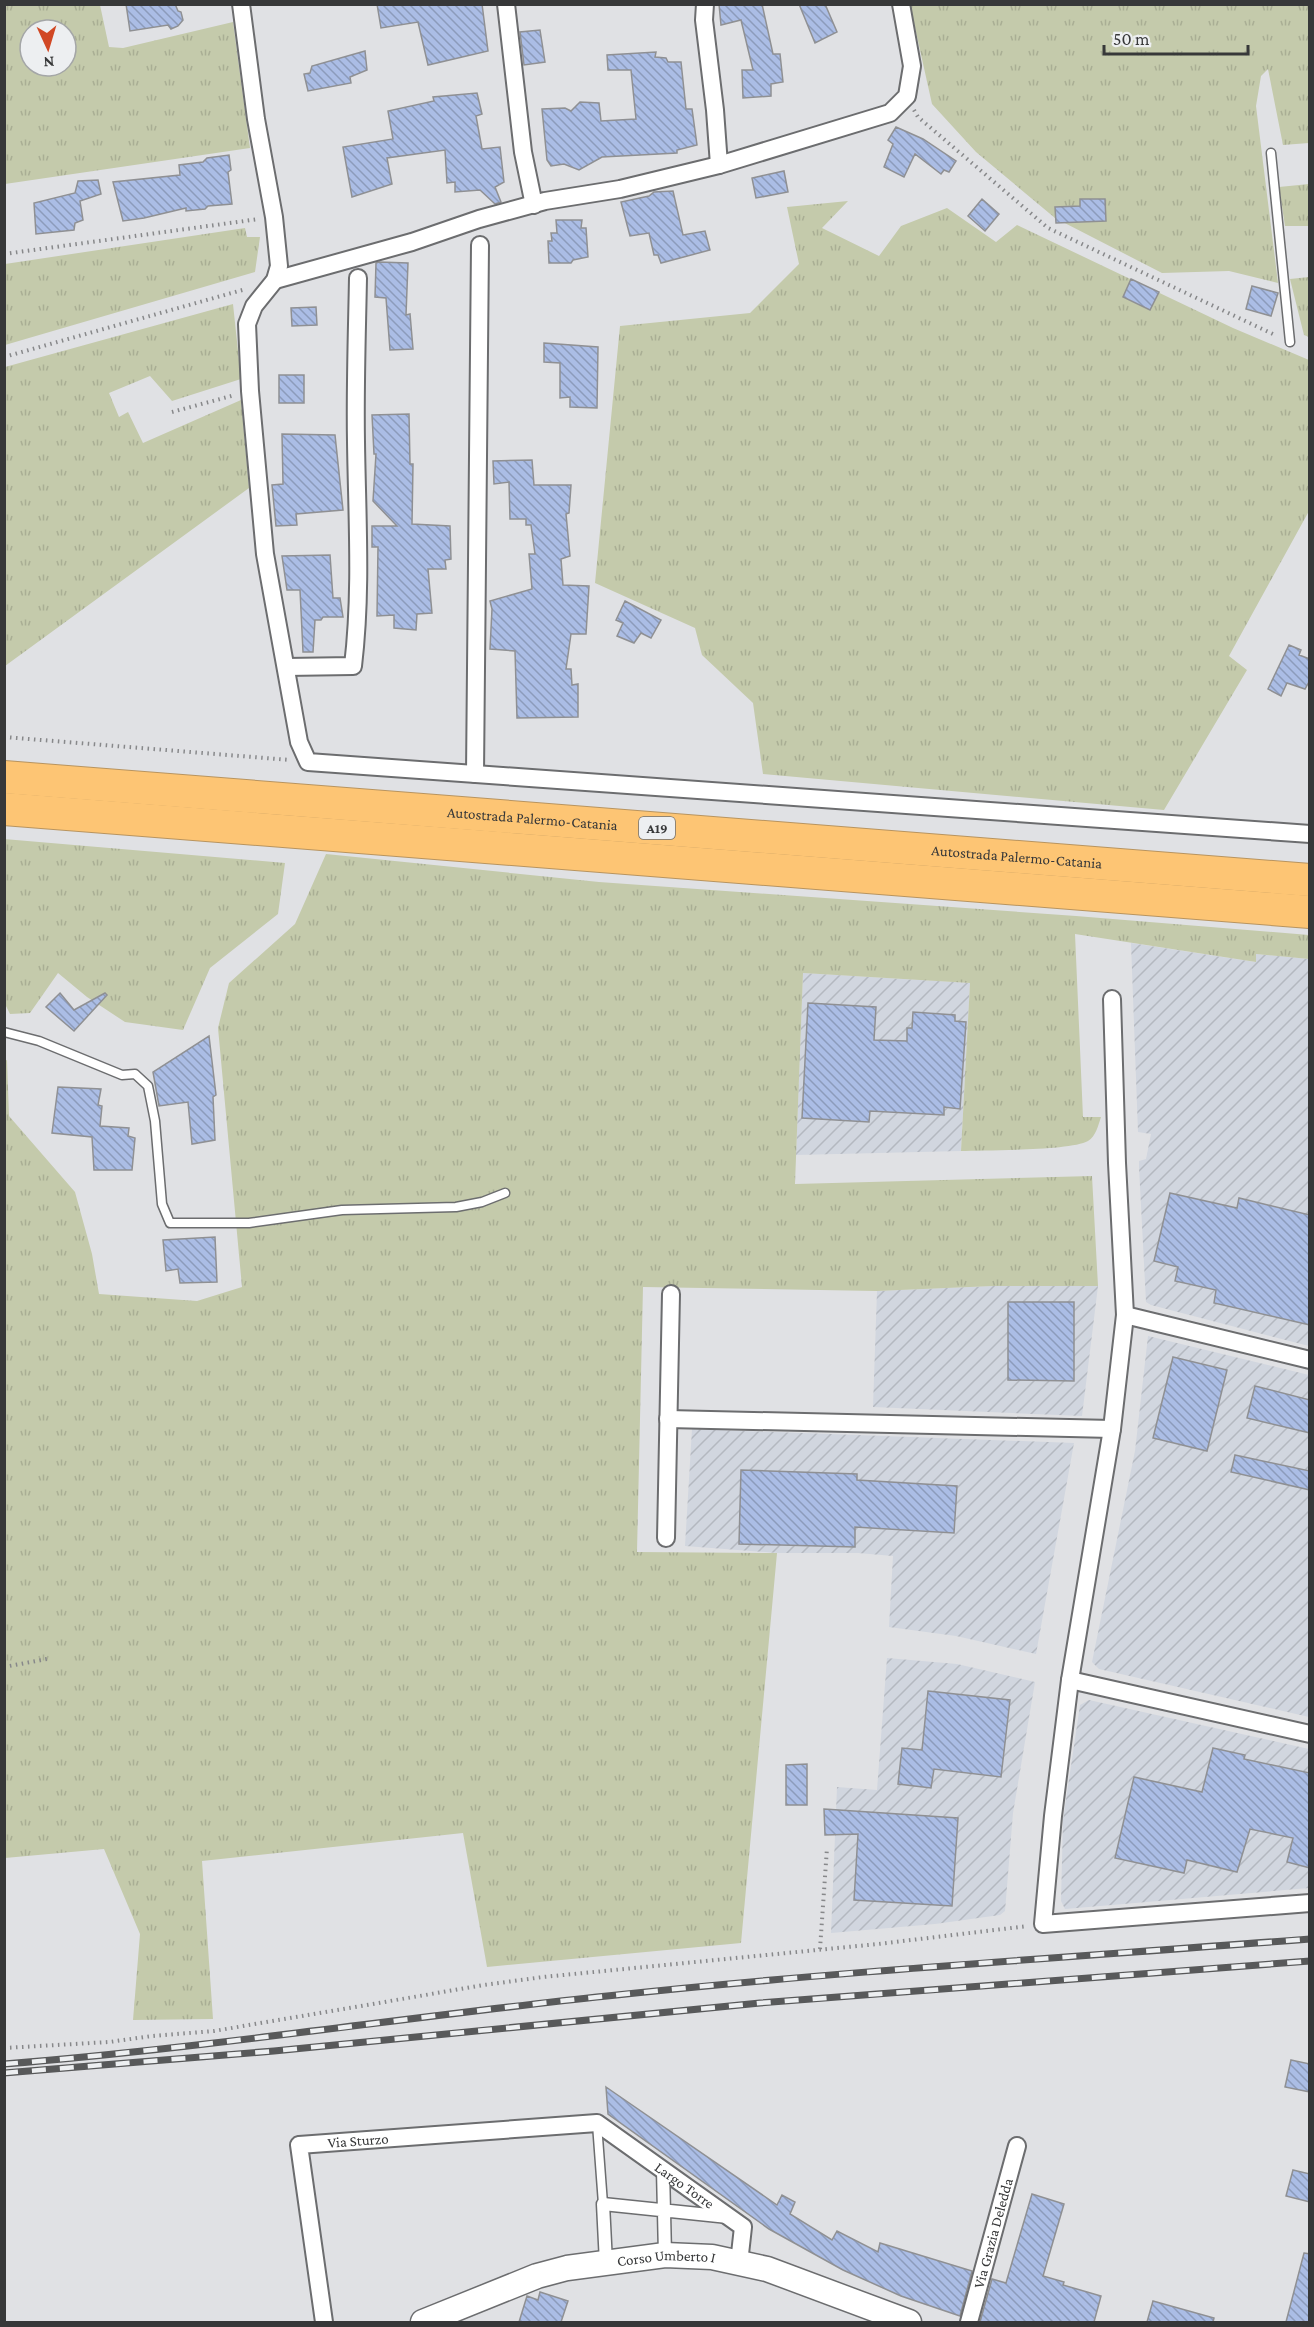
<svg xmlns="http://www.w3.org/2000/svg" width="1314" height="2327" viewBox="0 0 1314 2327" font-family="'Crimson Pro',serif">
<defs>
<pattern id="industrial-furrows" width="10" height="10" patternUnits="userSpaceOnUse" patternTransform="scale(1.5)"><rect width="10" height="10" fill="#d1d6df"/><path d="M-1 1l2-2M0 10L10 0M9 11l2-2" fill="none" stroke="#b4b8c0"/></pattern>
<pattern id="grass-tufts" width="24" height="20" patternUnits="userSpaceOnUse" patternTransform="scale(1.5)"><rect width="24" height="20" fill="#c4caab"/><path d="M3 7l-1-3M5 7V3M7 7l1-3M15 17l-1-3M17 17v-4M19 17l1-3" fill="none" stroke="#a9ae94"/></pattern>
<pattern id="building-back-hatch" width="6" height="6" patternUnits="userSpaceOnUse" patternTransform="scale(1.5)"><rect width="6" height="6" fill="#abbde5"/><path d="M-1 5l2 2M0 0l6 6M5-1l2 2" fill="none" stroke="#8c9bbb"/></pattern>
</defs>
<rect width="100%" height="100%" fill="#e0e1e4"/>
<path fill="url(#industrial-furrows)" d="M1131 943 1255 962 1256 954 1309 959V1346L1151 1305 1146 1302 1139 1167V1161L1146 1159 1151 1134 1138 1132Z
M803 973 970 983 961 1151 796 1155Z
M993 1286H1098L1082 1416 873 1407 877 1291Z
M1148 1336 1309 1375V1717L1099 1669 1092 1662 1135 1451Z
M692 1429 1074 1443 1036 1654 956 1636 889 1627 893 1556 858 1553H777L685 1546Z
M887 1658 957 1664 1035 1682 1013 1813 1005 1911 1000 1915 935 1924 831 1933 837 1787 877 1790Z
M1089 1700 1309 1749V1888L1065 1909 1061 1901 1063 1820 1080 1705Z"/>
<path fill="url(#grass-tufts)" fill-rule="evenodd" d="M4 5H100L109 47 123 48 233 22 250 148 5 184ZM30 30H66V66H30Z
M910 5H1309V143L1283 145 1268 69 1261 76 1256 106 1278 283 1229 271 1162 273 1055 218 976 152 932 104Z
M1309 184V226H1285L1279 187Z
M848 201 822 228 879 256 901 226 947 208 996 242 1017 225 1233 328 1309 360V511L1229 656 1247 670 1164 810 763 774 753 703 702 655 695 628 595 583 620 326 750 313 799 264 787 207Z
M245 228 247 237H260L255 272 5 345V264Z
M1309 277H1310L1309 337 1304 335 1290 279Z
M233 304 241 379 172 401 150 376 109 393 119 417 128 412 143 443 241 400 249 488 5 666V367Z
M4 839 285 863 278 914 210 968 183 1030 125 1022 87 997 58 973 30 1013 10 1014 4 1002Z
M326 854 599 882 1076 916 1309 935V959L1256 954V962L1075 934 1083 1117H1101C1098 1126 1096 1136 1088 1141 1070 1151 985 1150 961 1151L970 983 803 973 795 1184 1092 1176 1098 1286H993L877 1291 643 1287 637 1552 777 1553 741 1943 487 1967 463 1833 202 1861 213 2019 133 2020 140 1934 104 1849 5 1858V1061L7 1060 9 1116 75 1192 92 1254 99 1294 197 1301 242 1287 218 1028 229 983 295 924Z"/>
<path fill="url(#building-back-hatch)" stroke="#8f9093" stroke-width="1.5" d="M126 4H175L178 11 181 12 183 20 178 26 171 29 168 25 130 31Z
M377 4H482L488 51 428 65 418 22 381 28Z
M719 4H762L773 54H780L783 82 771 84V96L743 98 742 70H753L741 20 721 25Z
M799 4H825L837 32 815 43Z
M540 30 545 62 524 65 520 32Z
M365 51 367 70 350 77 351 83 308 91 304 74 310 73 312 66Z
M656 52 655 57 666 58 668 62H681L686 109H692L697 145 677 150V153L602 157 579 170 564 164 551 166 547 160 542 109 565 108 571 111 580 102 599 103 601 121 636 119 631 70H608L607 55Z
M477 93 482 114 476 116 482 149 500 147 504 182 495 187 501 202 495 204 480 190 455 192V182L447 183 445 150 387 158 392 184 352 197 343 147 393 139 388 111 434 101 433 97Z
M896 127 923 139 956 161 949 172 944 170 941 174 915 154 904 177 884 167 893 144 888 140Z
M229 155 231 170 228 172 232 204 208 206 205 209 186 211V208L144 218 123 221 113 182 180 175 179 165 203 162 207 158Z
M784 171 788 192 756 198 752 178Z
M98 180 101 194 80 201 83 220 75 223 74 230 36 234 34 203 75 193 78 181Z
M673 191 683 235 705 231 710 250 661 263 658 255H654L649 233 630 236 621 202 649 196 654 192Z
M982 199 999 214 985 231 968 216Z
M1080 199H1105L1106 221 1056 223 1055 207 1080 206Z
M556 220H582L581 228H586L588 257 573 260 571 263H549L548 241H552L551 233H557Z
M379 262 408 263 406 315 410 314 413 349 390 350 386 298 375 297 376 263Z
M1131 279 1159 292 1150 310 1123 297Z
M1252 286 1278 293 1271 316 1246 309Z
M316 307 317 325 292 326 291 308Z
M544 343 598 347 597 408 570 407V397L560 398V363L544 362Z
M279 375H304V403H279Z
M409 414 410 464H413L412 524 450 526 451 559 445 560 446 569H428L432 613 417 614 416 630 394 628V615L377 616 378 547H372V526H397L373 501 376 454H374L372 415Z
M282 434 335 435 343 510 296 514 297 525 276 526 272 485 283 484Z
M532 460 534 485H571L569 513 566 514 570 556 561 559 563 585 589 586 586 634H571L566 669H571L572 685 578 684V717L517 718 515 651 490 649 492 609 490 601 532 589 529 554H535L531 525H526V519H510L509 482 494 484 493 461Z
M330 555 333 598H340L343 617H323L321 620H315L313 652H303L300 590H287L282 556Z
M625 601 661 620 651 638 641 633 634 643 617 636 623 623 616 620Z
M1289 645 1301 650 1299 655 1310 659V680L1305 689 1287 683 1281 696 1268 689Z
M60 993 74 1010 105 993 107 995 74 1031 46 1007Z
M808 1003 876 1007 874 1040 907 1041V1028H912L913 1012 955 1015V1021L966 1022 960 1109 944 1107V1115L870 1111 869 1122 802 1118Z
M209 1036 216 1095 213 1097 215 1140 192 1144 188 1102 159 1106 153 1072Z
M58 1087 101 1089 98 1105 102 1106 100 1126 129 1128 128 1136 135 1138 132 1170H94L92 1137 52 1133Z
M1170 1193 1237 1208 1239 1198 1310 1215V1325L1214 1303 1216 1290 1175 1281 1178 1267 1154 1261Z
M215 1237 217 1282 180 1283 178 1269 166 1271 163 1240Z
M1008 1302H1074V1381L1008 1380Z
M1173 1357 1227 1370 1207 1451 1153 1438Z
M1255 1386 1310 1400V1433L1247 1418Z
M1235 1455 1310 1471V1490L1231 1472Z
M741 1470 857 1474V1480L957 1486 954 1533 855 1527V1547L739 1544Z
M928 1691 1010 1700 1001 1777 934 1769 931 1788 898 1784 902 1748 922 1750Z
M1213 1748 1245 1755 1244 1759 1310 1773V1868L1287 1862 1293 1838 1250 1829 1237 1872 1187 1860 1184 1873 1115 1858 1134 1777 1202 1792Z
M807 1764V1805H786V1765Z
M824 1809 958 1818 952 1906 854 1900 858 1834 825 1835Z
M1291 2060 1310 2064V2092L1285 2087Z
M606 2087 777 2205 782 2195 795 2202 790 2214 832 2240 837 2231 878 2252 880 2243 972 2271 960 2316 901 2296 843 2270 769 2229 608 2114Z
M1293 2170 1310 2174V2202L1286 2196Z
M1032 2194 1064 2204 1043 2276 1064 2282 1063 2285 1101 2296 1094 2322H980L992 2279 1006 2283Z
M1304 2253 1310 2254V2322H1286Z
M540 2292 568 2301 561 2322H519L527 2296 538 2300Z
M1153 2301 1214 2318 1213 2322H1147Z"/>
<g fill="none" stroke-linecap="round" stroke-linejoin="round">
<g stroke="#6c6d6f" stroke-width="11">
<path id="service" d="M1271 153 1290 342
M4 1032 39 1041 122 1075 135 1074 148 1086 155 1121 162 1204 170 1223H249L342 1210 456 1207 482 1202 505 1193
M597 2124 603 2204"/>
</g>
<g stroke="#6c6d6f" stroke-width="15">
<path id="pedestrian" d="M663 2170 665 2255
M606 2263 603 2204 728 2217"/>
</g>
<g stroke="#6c6d6f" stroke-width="20">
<g id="minor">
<path d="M241 4 256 119 274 217 279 266 275 280 254 306 247 324 250 391 265 554 299 742 308 762 1310 834"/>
<path d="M506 4 523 152 534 205"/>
<path d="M705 4 704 20 715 110 719 165"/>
<path d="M275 280 412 242 479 219 545 201 620 189 719 165 890 113 907 96 912 66 901 4"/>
<path d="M286 667 353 666C362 591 357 517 356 442 355 387 357 332 358 278"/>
<path d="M475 774 480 245"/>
<path d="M1112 999 1117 1163 1125 1315 1112 1429 1070 1680 1053 1816 1043 1924 1310 1903"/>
<path d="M1125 1315 1310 1360"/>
<path d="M668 1419 1112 1429"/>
<path d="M666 1538 671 1294"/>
<path d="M1070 1680 1310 1734"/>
<path id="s1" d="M324 2322 299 2145 597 2123 743 2227 739 2263"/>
<path id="s2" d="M969 2322 1017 2146"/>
</g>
</g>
<g stroke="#6c6d6f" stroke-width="27">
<g id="secondary">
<path id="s3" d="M423 2322 537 2276 567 2268 665 2255 712 2257 767 2269 909 2322"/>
</g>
</g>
<g stroke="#b8945f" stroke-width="34">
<g id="motorway">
<path id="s4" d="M4 777 1310 880"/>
<path d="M4 809 1310 912"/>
</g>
</g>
<path stroke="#87888a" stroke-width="4" stroke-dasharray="1.5 4.5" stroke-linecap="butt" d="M914 110 918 117 1048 228 1275 335
M4 254 259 219
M4 357 246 289
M172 412 235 395
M4 737 290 760
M4 1667 47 1659
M820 1949 827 1848
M4 2048 109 2042 152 2036 214 2031 484 1985 543 1977 878 1944 1028 1926"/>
<use href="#service" stroke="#fff" stroke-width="8"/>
<use href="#pedestrian" stroke="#fff" stroke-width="12"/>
<use href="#minor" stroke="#fff" stroke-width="16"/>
<use href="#secondary" stroke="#fff" stroke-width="24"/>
<use href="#motorway" stroke="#fdc574" stroke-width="32"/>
<g stroke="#58595a" stroke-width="7">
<path id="rail" d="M4 2064C206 2048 406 2017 607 1996 840 1971 1075 1957 1310 1939
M4 2073 274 2051 760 2003 1310 1961"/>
</g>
<use href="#rail" stroke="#edeff1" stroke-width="4.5" stroke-dasharray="14" stroke-linecap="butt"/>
</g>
<g text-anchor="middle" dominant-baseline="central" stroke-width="4.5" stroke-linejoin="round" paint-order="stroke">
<rect fill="#edeff1" stroke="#6e6f70" stroke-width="1.5" x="639" y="817" width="36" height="22" rx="4.5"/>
<g font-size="14" font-weight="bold" fill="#373839">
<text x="657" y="828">A19</text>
</g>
<g font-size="15" fill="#373839" stroke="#edeff1">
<text stroke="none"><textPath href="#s4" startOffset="530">Autostrada Palermo-Catania</textPath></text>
<text stroke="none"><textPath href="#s4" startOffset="1016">Autostrada Palermo-Catania</textPath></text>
<text stroke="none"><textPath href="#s1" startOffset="238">Via Sturzo</textPath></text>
<text stroke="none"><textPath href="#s1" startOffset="585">Largo Torre</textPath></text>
<text stroke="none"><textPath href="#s2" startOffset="92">Via Grazia Deledda</textPath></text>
<text stroke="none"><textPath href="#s3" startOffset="254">Corso Umberto I</textPath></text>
</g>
</g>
<rect width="1314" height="2327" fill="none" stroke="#373839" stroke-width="12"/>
<g transform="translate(48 48) rotate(176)"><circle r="28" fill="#edeff1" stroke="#a4a6a7" stroke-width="1.5"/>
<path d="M0-4.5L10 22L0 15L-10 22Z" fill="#d14824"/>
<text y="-9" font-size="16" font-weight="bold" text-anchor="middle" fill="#373839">N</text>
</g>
<path d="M1104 45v9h144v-9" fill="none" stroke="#373839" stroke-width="3"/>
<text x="1113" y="45" font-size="18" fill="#373839" stroke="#edeff1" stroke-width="4.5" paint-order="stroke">50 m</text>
</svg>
